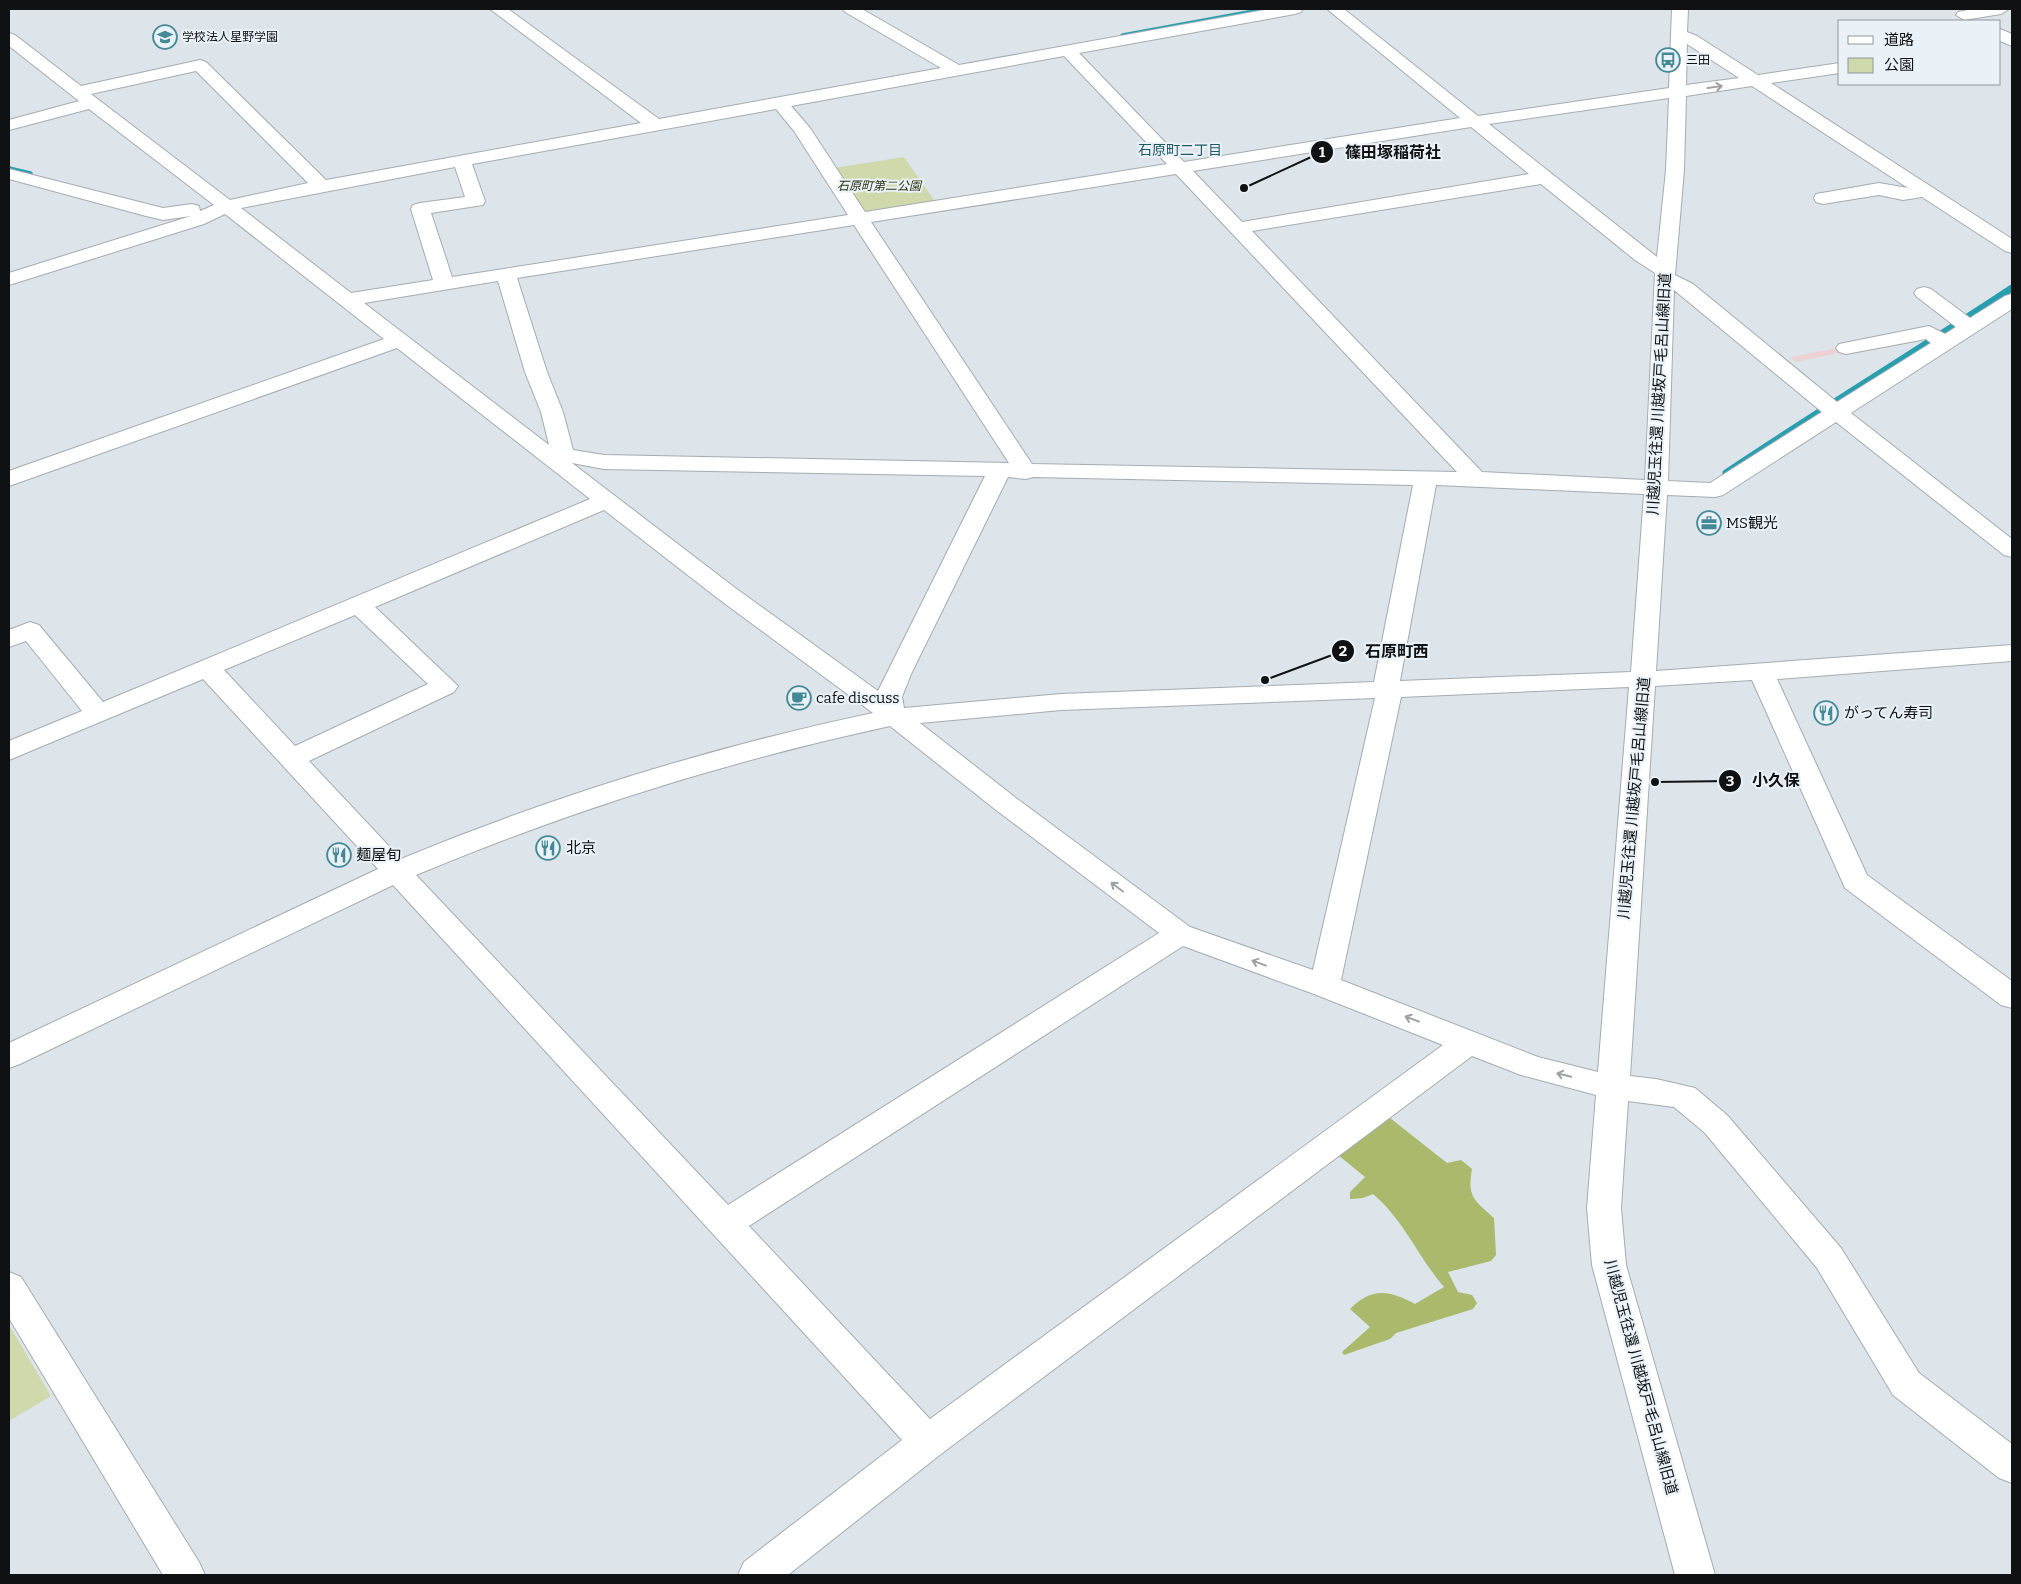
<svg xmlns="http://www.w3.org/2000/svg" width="2021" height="1584" viewBox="0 0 2021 1584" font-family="Bitter,'Noto Sans JP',serif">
<rect width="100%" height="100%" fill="#dde4ea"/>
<path fill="#edd2d4" d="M1843 347 1849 351 1795 362 1790 357Z"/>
<path fill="#cfd9ab" d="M904 157 936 203 864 214 834 168Z
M9 1325 51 1396 9 1421Z"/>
<path fill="#aab96c" d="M1378 1112 1390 1118 1447 1163 1461 1160 1472 1169C1467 1197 1474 1200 1494 1218L1496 1255 1491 1261 1448 1272 1458 1292 1472 1295 1477 1303 1473 1309 1396 1333 1390 1339 1344 1355 1342 1352 1370 1327 1350 1309C1372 1287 1389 1290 1415 1304L1444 1287C1418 1257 1404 1220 1373 1194L1363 1198 1350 1199V1192L1365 1177 1332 1150Z"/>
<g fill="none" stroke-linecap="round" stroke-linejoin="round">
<path stroke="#279faf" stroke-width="5.5" d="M1123 36 1270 9
M9 169 30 174"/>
<path stroke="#279faf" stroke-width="7" d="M1726 473C1820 410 1917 351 2012 288"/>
<g stroke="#a5acb1" stroke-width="2">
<path id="minor" d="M490 9H508L659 119 941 68 845 12 843 9H862L959 65 1270 9H1303L1301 12 1295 14 1079 53 1184 162 1460 118 1327 9H1344L1478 116 1669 88 1672 9H1688L1687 32 1697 36 1758 75 1840 63V73L1771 83 2012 239V253L2005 251 1922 197 1903 200 1879 195 1823 204 1816 202 1814 198 1816 194 1879 183 1908 188 1752 86 1686 96 1684 170 1675 275 1693 284 1837 402 1931 343 1926 339 1846 354 1839 352 1836 348 1839 344 1929 326 1945 334 1956 327 1917 297 1914 293 1917 289 1924 287 1931 289 1970 318 2005 296 2012 294V309L1851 413 2012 539V557L2004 555 1836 422 1723 495 1715 497 1667 495 1656 671 2012 645V661L1777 679 1867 875 2012 981V1008L2001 1005 1845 888 1752 680 1655 686 1630 1076 1656 1079 1695 1088 1727 1115 1841 1248 1919 1373 2012 1444V1483L1999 1478 1893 1395 1817 1268 1705 1133 1674 1107 1628 1101 1621 1208 1626 1265 1715 1575H1675L1592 1265 1587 1208 1596 1095 1521 1075 1472 1056 941 1454 788 1575H738L744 1562 902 1440 393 885 20 1064 9 1068V1043L378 869 203 679 9 760V741L82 711 26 641 9 647V630L30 622 39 625 103 702 590 499 397 348 9 486V471L384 339 225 214 204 224 9 285V273L191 216 163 220 146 216 9 179V169L163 208 192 204 199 206 200 211 214 205 89 109 9 130V120L79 101 9 46V33L15 35 81 86 200 60 206 62 326 180 641 123ZM1687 44 1739 78 1686 85ZM1064 56 1167 164 865 212 810 128 791 106ZM196 71 308 183 230 200 91 94ZM1669 98 1666 170 1657 257 1489 124ZM776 109 794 131 848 215 452 277 431 213 483 205 485 201 472 164ZM1471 127 1529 174 1242 222 1193 171ZM455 167 465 197 420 203 413 205 411 209 433 280 351 293 241 208ZM1176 174 1457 472 1032 464 871 222ZM1541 184 1635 260 1655 273 1645 480 1482 472 1252 231ZM854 225 1009 463 604 455 573 450 563 412 547 372 517 278ZM498 281 525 372 541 412 549 445 364 303ZM1674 290 1822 412 1710 483 1668 481ZM572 463 604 469 985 476 878 691 734 587ZM1008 477 1026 479 1033 477 1413 485 1374 682 1061 694 904 708 902 697 911 674ZM1436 485 1644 494 1631 672 1400 681ZM604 510 716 597 873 713C712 747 553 796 401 859L309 761 454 692 458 686 375 607ZM355 615 428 684 295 746 224 670ZM1629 687 1598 1072 1538 1057 1341 980 1401 697ZM1375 698 1313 970 1190 927 1016 798 920 723 1061 710ZM890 726 996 810 1159 933 728 1205 416 875C569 811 728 761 890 726ZM1183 946 1314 994 1443 1045 930 1419 749 1226Z
M1973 9H2009L2001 14 1964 20 1956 15 1958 12Z
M2000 29 2012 34V46L2000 41Z
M9 1272 21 1277 199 1562 205 1575H163L9 1318Z"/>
</g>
<use href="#minor" fill="#fff" fill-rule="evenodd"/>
</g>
<defs><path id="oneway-shaft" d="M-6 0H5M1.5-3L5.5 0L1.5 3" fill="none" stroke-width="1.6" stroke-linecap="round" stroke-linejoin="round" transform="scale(1.25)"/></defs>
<g stroke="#9fa0a1">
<use href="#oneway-shaft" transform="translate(1715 87) rotate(-8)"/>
<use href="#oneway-shaft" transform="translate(1117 887) rotate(-143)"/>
<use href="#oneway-shaft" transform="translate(1259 963) rotate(-160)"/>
<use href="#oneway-shaft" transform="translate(1412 1019) rotate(-159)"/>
<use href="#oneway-shaft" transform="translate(1564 1075) rotate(-166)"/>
</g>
<defs>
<g id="school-ring" transform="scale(1.25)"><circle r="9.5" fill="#eaf2f8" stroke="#448996" stroke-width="1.5"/><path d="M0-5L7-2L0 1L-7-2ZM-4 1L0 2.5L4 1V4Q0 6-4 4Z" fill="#448996"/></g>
<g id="bus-ring" transform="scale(1.25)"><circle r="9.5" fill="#eaf2f8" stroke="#448996" stroke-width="1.5"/><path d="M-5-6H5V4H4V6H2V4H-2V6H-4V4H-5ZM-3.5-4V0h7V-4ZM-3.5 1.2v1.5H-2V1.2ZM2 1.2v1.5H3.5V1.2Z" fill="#448996"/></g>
<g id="office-ring" transform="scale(1.25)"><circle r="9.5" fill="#eaf2f8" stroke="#448996" stroke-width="1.5"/><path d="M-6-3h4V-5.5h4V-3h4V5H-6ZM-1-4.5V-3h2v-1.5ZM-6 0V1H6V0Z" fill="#448996"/></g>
<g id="cafe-ring" transform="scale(1.25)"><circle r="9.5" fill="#eaf2f8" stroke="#448996" stroke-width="1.5"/><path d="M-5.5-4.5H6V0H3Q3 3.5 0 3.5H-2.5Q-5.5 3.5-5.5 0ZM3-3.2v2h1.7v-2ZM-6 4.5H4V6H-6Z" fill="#448996"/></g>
<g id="restaurant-ring" transform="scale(1.25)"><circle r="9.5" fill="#eaf2f8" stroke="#448996" stroke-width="1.5"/><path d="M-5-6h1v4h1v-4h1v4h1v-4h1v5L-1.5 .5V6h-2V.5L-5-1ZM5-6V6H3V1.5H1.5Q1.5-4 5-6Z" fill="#448996"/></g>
</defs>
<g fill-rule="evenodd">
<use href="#school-ring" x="165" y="37"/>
<use href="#bus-ring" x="1668" y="60"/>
<use href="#office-ring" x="1709" y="523"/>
<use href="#cafe-ring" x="799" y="698"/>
<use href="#restaurant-ring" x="1826" y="713"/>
<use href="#restaurant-ring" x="548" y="848"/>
<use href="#restaurant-ring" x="339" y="855"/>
</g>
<g text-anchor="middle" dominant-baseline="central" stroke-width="4" stroke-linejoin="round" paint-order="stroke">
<g font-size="12" fill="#0f1113" stroke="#eaf2f8" text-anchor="start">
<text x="182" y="37">学校法人星野学園</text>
<text x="1686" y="60">三田</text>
</g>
<g font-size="12" font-style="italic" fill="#2c3210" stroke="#eaf2f8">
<text x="879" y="186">石原町第二公園</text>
</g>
<g font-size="14" fill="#205863" stroke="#eaf2f8">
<text x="1180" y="150">石原町二丁目</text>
</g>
<g font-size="15" fill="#0f1113" stroke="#eaf2f8">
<text transform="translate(1659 394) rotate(-87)">川越児玉往還 川越坂戸毛呂山線旧道</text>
<text transform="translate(1634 798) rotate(-85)">川越児玉往還 川越坂戸毛呂山線旧道</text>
<text transform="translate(1641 1377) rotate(75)">川越児玉往還 川越坂戸毛呂山線旧道</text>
</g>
<g font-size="15" fill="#0f1113" stroke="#eaf2f8" text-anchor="start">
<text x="1726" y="523">MS観光</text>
<text x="816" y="698">cafe discuss</text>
<text x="1844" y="713">がってん寿司</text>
<text x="566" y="848">北京</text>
<text x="356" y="855">麺屋旬</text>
</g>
</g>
<path fill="none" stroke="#0f1113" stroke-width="2" d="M1244 188L1322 152M1265 680L1343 651M1655 782L1730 781"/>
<g fill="#0f1113" stroke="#eaf2f8" stroke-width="2">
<circle cx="1244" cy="188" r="5"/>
<circle cx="1265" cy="680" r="5"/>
<circle cx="1655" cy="782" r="5"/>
<circle cx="1322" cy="152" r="12"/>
<circle cx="1343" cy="651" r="12"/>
<circle cx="1730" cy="781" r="12"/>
</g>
<g font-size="15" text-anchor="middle" font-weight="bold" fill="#fff">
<text x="1322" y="157">1</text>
<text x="1343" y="656">2</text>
<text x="1730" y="786">3</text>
</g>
<g font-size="16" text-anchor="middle" font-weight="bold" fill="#0f1113" stroke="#eaf2f8" stroke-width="4" stroke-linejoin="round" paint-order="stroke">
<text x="1393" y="158">篠田塚稲荷社</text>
<text x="1397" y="657">石原町西</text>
<text x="1776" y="786">小久保</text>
</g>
<rect width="2021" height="1584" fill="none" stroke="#0f1113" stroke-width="20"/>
<rect x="1838" y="20" width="162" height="65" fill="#eaf2f8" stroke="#92989c"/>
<rect x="1848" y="36" width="25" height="8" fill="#ffffff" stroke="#92989c"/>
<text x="1884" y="45" font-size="15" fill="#0f1113">道路</text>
<rect x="1848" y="58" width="25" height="15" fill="#cfd9ab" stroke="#92989c"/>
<text x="1884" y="70" font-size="15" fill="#0f1113">公園</text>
</svg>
